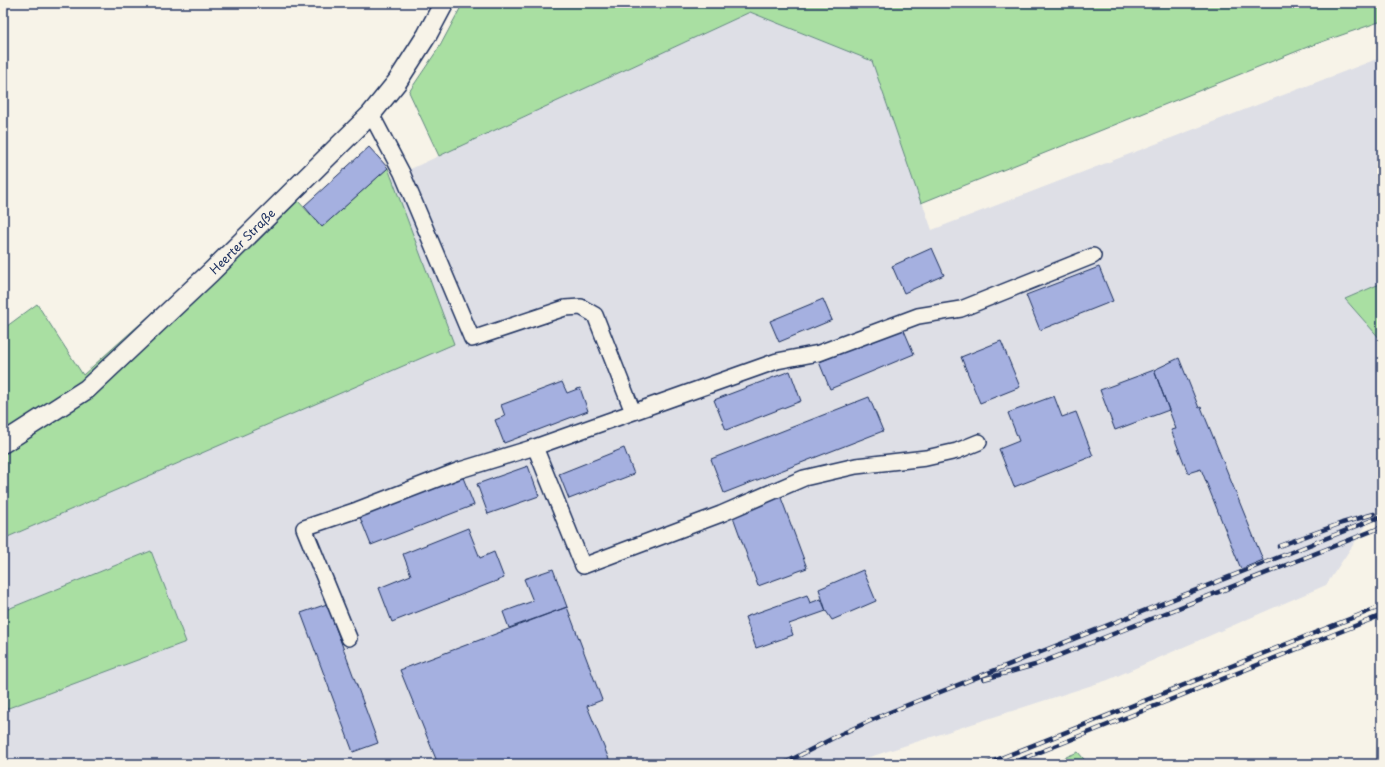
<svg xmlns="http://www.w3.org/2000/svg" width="1385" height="767" viewBox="0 0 1385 767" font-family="'Playpen Sans',sans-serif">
<rect width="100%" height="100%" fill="#f7f3e8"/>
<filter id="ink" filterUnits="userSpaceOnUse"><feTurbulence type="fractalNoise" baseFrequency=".025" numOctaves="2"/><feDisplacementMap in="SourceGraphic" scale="8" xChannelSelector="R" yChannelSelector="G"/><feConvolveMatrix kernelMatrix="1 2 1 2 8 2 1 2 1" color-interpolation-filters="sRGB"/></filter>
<g filter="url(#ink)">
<path fill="#dedfe6" d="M750 12 872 61 932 230 1382 57V283L1345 299 1382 341V502L1326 585 1108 680 848 764H3V710L186 642 151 551 3 611V539L454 344 391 178Z"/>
<path fill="#a9dfa2" stroke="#628780" d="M463 3H1382V21L1310 46 921 203 872 61 750 12 439 156 409 92 440 46Z
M388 168 454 344 3 539V329L37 304 83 375 254 222 286 188 322 227Z
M1382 283V341L1345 299Z
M151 551 186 642 3 710V611Z
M1078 752 1088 764H1049Z"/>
<path fill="#a5b0e0" stroke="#1b2f5e" d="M369 147 388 168 322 227 304 206Z
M932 248 944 275 904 293 892 266Z
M1099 267 1113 301 1040 330 1026 295Z
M823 299 832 320 779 342 770 321Z
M903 328 914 354 830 389 819 362Z
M1001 341 1020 387 980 403 961 357Z
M1179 358 1199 408 1201 407 1263 560 1241 569 1201 469 1188 473 1171 430 1176 429 1154 370Z
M1154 370 1169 410 1115 430 1100 390Z
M790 371 801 401 726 430 714 400Z
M562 382 567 393 580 388 588 411 504 443 495 420 505 416 501 405Z
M1054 396 1062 417 1076 412 1093 456 1014 487 999 449 1019 441 1008 413Z
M869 397 883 431 724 493 711 459Z
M624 448 634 474 569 499 559 474Z
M528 466 539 496 488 514 477 484Z
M460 470 474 505 371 545 357 510Z
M780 495 807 568 758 586 732 514Z
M468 528 480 558 494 552 504 578 392 622 379 588 411 575 403 554Z
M553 569 567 607 509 628 503 612 533 601 524 579Z
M863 570 876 601 832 620 826 611 819 589Z
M807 595 810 603 821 599 826 611 789 624 793 635 756 648 745 617Z
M327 604 378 743 353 752 301 613Z
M567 607 602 700 587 706 611 764H438L400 670Z"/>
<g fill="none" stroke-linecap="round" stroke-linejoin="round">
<g stroke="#1b2f5e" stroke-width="18">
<path id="minor" d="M371 114 402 173 472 339 565 308 581 307 595 315 633 412
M535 447 583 566 721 514 804 478 856 466 926 458 957 451 979 442
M349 638 304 528 357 510 460 470 535 447 777 361 819 353 918 316 961 309 1093 256"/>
</g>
<g stroke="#1b2f5e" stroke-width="22">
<path id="major" d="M3 443 87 389 211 272 371 114 397 82 427 35 444 3"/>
</g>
<use href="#minor" stroke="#f7f3e8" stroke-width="15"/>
<use href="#major" stroke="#f7f3e8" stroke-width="19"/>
<g stroke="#1b2f5e" stroke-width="4.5">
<path id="rail" d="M1279 546 1342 523 1374 514
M984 679 1035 665 1382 527
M783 764 841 734 890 712 1382 516
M986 764 1382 606
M1010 764 1382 615"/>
</g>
<use href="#rail" stroke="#f7f3e8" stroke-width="3" stroke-dasharray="9" stroke-linecap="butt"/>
</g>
</g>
<g text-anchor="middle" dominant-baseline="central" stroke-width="3" stroke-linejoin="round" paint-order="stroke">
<g font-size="12" fill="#1b2f5e" stroke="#f7f3e8">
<text transform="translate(242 241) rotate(-45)">Heerter Straße</text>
</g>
</g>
<rect width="1385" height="767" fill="none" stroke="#f7f3e8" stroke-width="16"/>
<rect x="8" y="8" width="1369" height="751" fill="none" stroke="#1b2f5e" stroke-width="1.5" filter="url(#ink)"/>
</svg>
